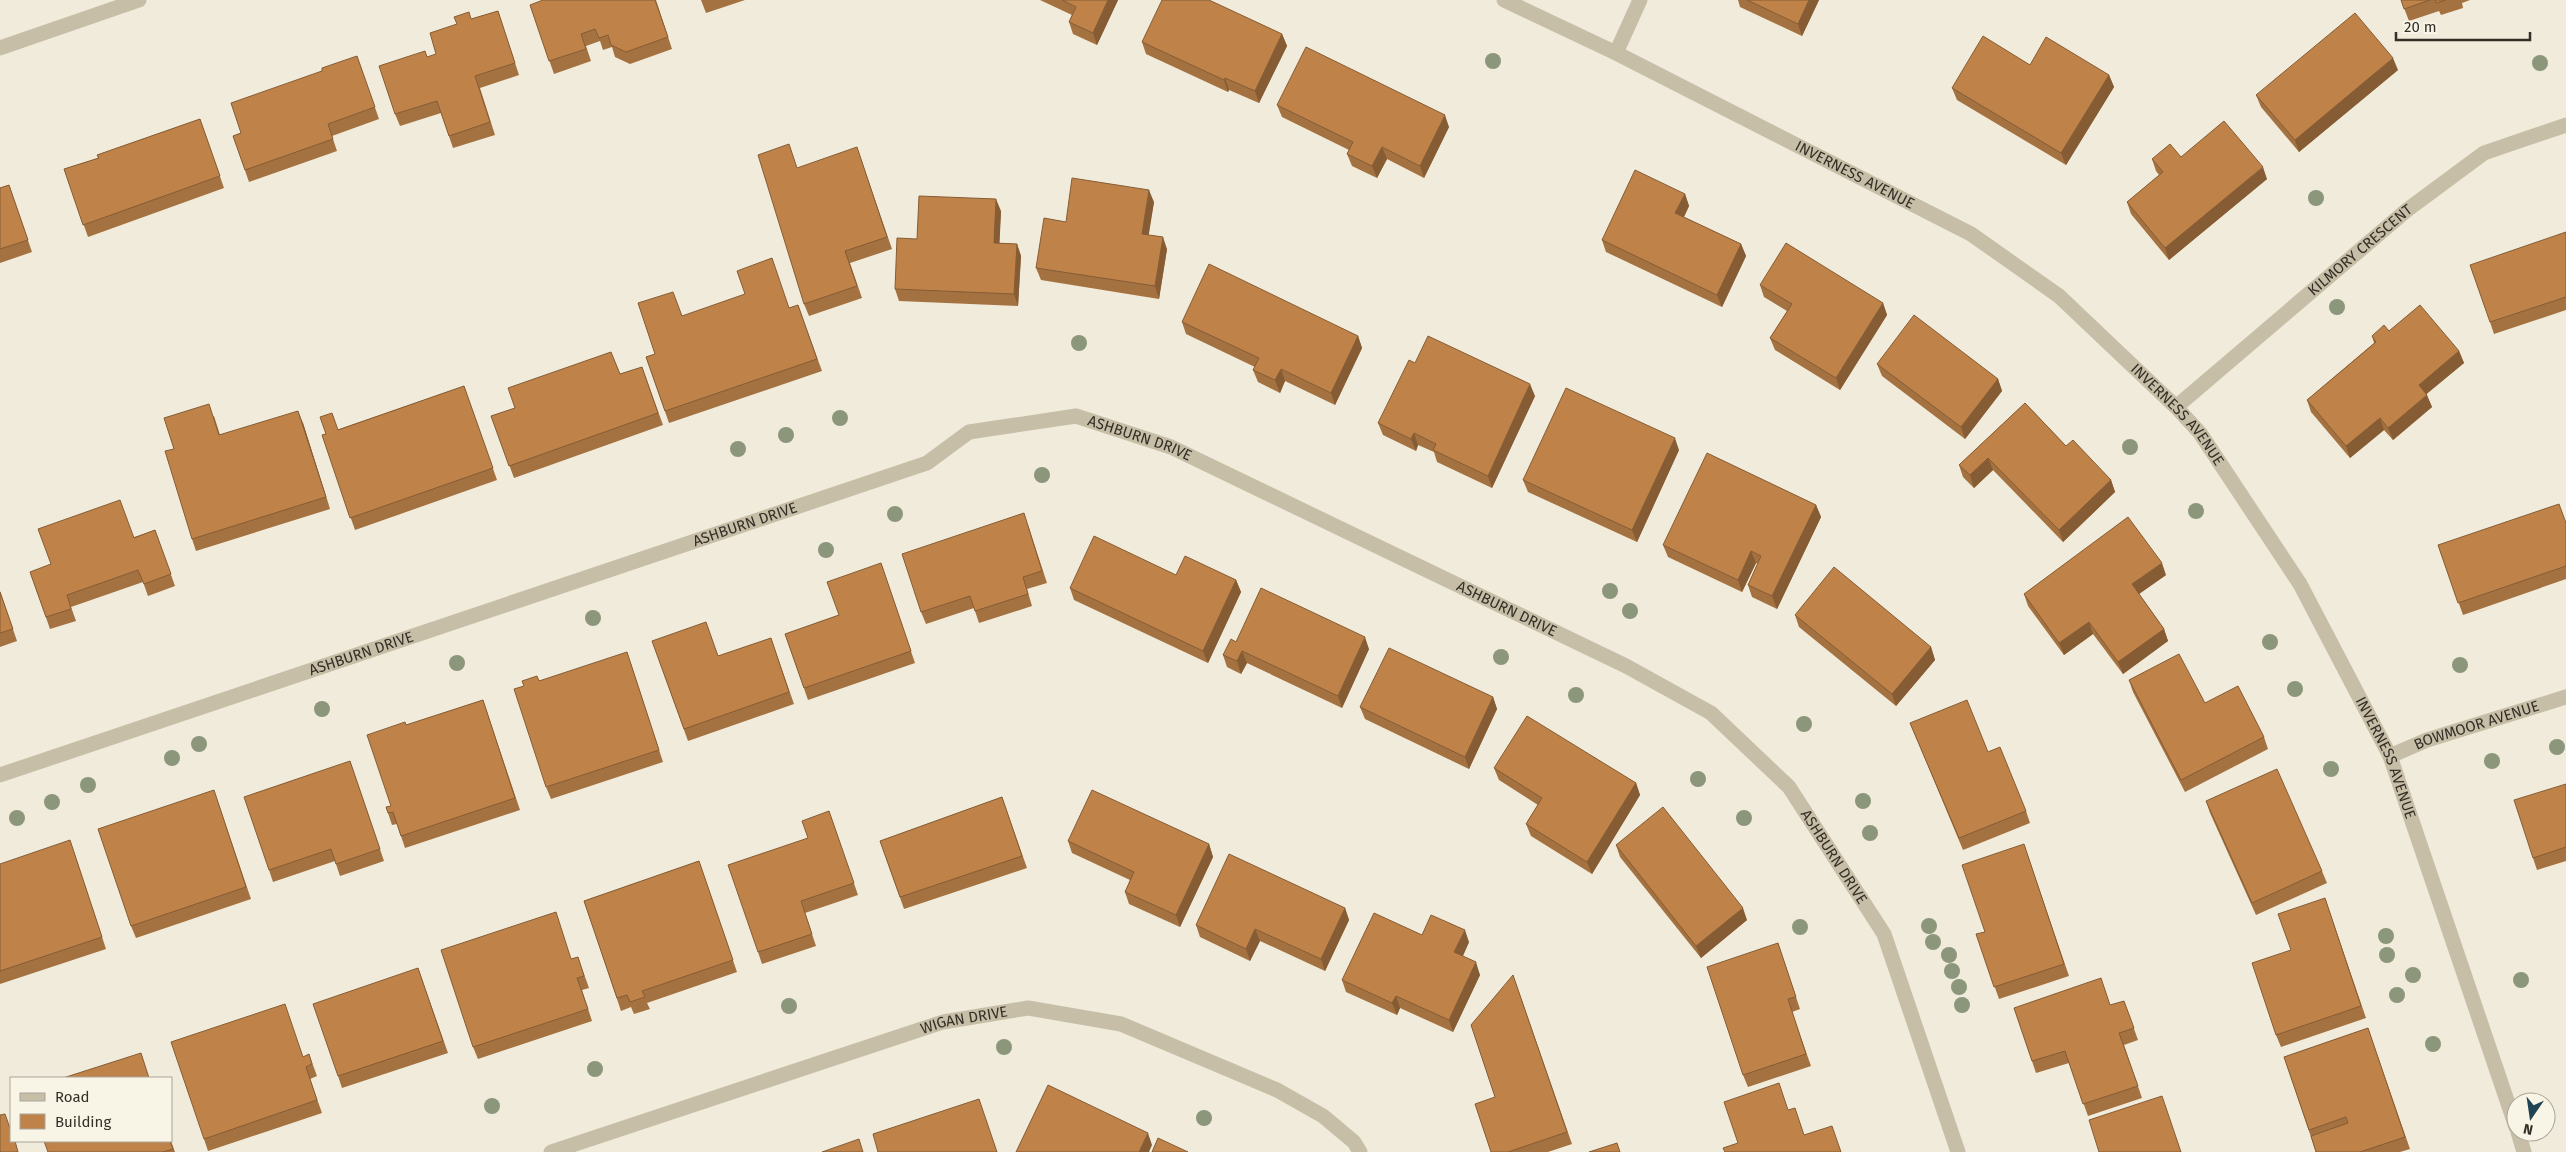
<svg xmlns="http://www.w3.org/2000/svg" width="2566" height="1152" viewBox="0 0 2566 1152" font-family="'Fira Sans',sans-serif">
<rect width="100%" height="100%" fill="#f0ebda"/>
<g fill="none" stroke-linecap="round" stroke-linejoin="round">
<g stroke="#c7bea7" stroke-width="15">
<path id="s1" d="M1504 0 1616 53 1971 234 2059 296 2176 407 2200 433 2300 584 2390 756 2516 1127"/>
<path d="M0 48 139 0"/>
<path d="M1616 53 1640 0"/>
<path id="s2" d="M2176 407 2407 210 2484 153 2566 125"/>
<path id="s3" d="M2390 756 2427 740 2566 697"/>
<path id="s4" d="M0 775 927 463 969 432 1076 416 1171 447 1626 666 1711 713 1789 787 1884 934 1958 1152"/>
<path d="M2518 1132 2524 1152"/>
<path id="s5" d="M551 1152 943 1022 1028 1008 1121 1024 1277 1090 1323 1116 1354 1142 1360 1152"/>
</g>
</g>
<g fill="#8c967b">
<circle cx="1493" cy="61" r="8"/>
<circle cx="2540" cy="63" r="8"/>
<circle cx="2316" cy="198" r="8"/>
<circle cx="2337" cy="307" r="8"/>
<circle cx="1079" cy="343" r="8"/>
<circle cx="840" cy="418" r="8"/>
<circle cx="786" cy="435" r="8"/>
<circle cx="2130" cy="447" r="8"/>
<circle cx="738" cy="449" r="8"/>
<circle cx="1042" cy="475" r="8"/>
<circle cx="2196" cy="511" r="8"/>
<circle cx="895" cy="514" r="8"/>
<circle cx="826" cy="550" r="8"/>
<circle cx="1610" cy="591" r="8"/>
<circle cx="1630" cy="611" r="8"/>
<circle cx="593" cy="618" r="8"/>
<circle cx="2270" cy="642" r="8"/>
<circle cx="1501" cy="657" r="8"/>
<circle cx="457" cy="663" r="8"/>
<circle cx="2460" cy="665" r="8"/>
<circle cx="2295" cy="689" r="8"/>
<circle cx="1576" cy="695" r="8"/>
<circle cx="322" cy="709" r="8"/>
<circle cx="1804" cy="724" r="8"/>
<circle cx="199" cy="744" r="8"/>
<circle cx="2557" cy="747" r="8"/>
<circle cx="172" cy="758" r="8"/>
<circle cx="2492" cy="761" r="8"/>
<circle cx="2331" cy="769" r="8"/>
<circle cx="1698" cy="779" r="8"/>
<circle cx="88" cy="785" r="8"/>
<circle cx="1863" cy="801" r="8"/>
<circle cx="52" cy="802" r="8"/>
<circle cx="17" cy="818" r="8"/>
<circle cx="1744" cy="818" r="8"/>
<circle cx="1870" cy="833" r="8"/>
<circle cx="1929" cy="926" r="8"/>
<circle cx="1800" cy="927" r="8"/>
<circle cx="2386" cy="936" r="8"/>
<circle cx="1933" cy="942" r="8"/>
<circle cx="1949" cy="955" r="8"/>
<circle cx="2387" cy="955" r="8"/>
<circle cx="1952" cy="971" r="8"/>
<circle cx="2413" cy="975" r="8"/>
<circle cx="2521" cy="980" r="8"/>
<circle cx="1959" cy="987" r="8"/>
<circle cx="2397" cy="995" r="8"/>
<circle cx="1962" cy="1005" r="8"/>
<circle cx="789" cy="1006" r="8"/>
<circle cx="2433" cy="1044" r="8"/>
<circle cx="1004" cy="1047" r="8"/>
<circle cx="595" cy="1069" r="8"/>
<circle cx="492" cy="1106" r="8"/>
<circle cx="1204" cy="1118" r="8"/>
</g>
<path fill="#a47140" d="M656 0 672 49 630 64 615 57 612 47 603 50 600 41 586 46 591 61 554 74 530 5Z
M701 0H745L706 13Z
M1040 0H1118L1097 45 1073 34 1069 22 1072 15Z
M1738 0H1819L1802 36 1740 7Z
M2401 0H2470L2462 3 2463 8 2441 15 2439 11 2409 21Z
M498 11 519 75 480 88 495 135 453 148 441 113 400 126 395 114 436 54 472 19Z
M1282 34 1287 46 1259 103 1229 90 1228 92 1146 54 1142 42Z
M357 56 379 119 332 136 337 151 249 182 233 136 241 133 322 71Z
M2030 65 2109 75 2114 87 2066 165 1957 100 1952 88Z
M2398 70 2299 152 2261 107 2256 95Z
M1277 105 1449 127 1424 178 1387 159 1377 178 1352 166 1347 154 1349 150 1282 117Z
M200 119 224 188 88 237 64 169 98 158 97 155Z
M861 159 892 249 850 263 862 298 809 316 804 304 797 168Z
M2152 159 2267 179 2169 260 2131 214 2127 202 2159 175 2156 171Z
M9 185 32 252 0 263V188Z
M1685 194 1689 206 1684 217 1741 244 1746 256 1722 307 1606 252 1602 240Z
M1154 202 1148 235 1167 249 1159 299 1041 280 1036 268 1066 222Z
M1001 211 999 243 1017 244 1021 256 1018 306 899 301 895 289 917 239Z
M2566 232V310L2494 334 2490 322Z
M1760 285 1883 303 1887 315 1840 390 1775 350 1770 338 1787 311 1764 297Z
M798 305 822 371 669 423 646 357 655 354 682 316 789 308Z
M1182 322 1358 336 1362 348 1335 405 1285 381 1280 393 1258 382 1253 370 1255 367 1186 334Z
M2389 331 2459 351 2464 363 2426 394 2432 407 2393 440 2384 430 2350 458 2311 412 2307 400 2374 343 2372 336Z
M1415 363 1535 396 1492 488 1437 462 1434 452 1418 445 1416 451 1383 435 1378 423Z
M1877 364 1998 379 2002 391 1965 439 1882 376Z
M642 367 663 425 514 478 491 416Z
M464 386 497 480 355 530 322 435Z
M2025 403 2066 446 2111 480 2115 492 2063 542 1993 470 1974 488 1963 477 1959 465Z
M214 416 220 435 303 423 330 509 196 551 192 539 174 449Z
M1679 450 1637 542 1528 492 1523 480Z
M1816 505 1821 517 1777 609 1752 597 1748 585 1758 564 1756 563 1742 592 1668 557 1663 545Z
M2566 522V579L2463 615 2438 545Z
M1028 525 1047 583 1027 589 1032 606 979 623 974 608 926 624 921 612Z
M155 530 175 586 148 596 143 582 71 607 76 621 50 629 30 572Z
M881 563 915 663 808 700 785 634 839 615Z
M1176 575 1236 580 1241 592 1208 663 1074 600 1070 588Z
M2166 575 2139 594 2164 629 2168 641 2123 674 2093 634 2064 655 2028 606 2024 594Z
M0 591 17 641 0 647Z
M1795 615 1931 647 1935 660 1896 706 1799 627Z
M771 638 794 704 688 741 652 641 718 656Z
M1236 642 1369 649 1342 708 1247 663 1241 674 1227 667 1223 655Z
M631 664 663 762 551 799 546 787 524 686 539 681Z
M2129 680 2205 703 2264 737 2268 749 2185 792 2133 692Z
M1493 697 1497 709 1469 769 1365 719 1360 707Z
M483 700 520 810 405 848 397 824 392 825 386 807 391 806 406 725Z
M1910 723 1988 752 2026 811 2030 823 1963 850Z
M350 761 384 861 340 876 335 861 273 882 269 870Z
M1494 768 1636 783 1640 795 1592 874 1531 836 1526 824 1538 805 1499 780Z
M2566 784V861L2537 870 2533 858Z
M1002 797 1027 868 904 909 880 841Z
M2206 801 2322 871 2327 883 2256 915 2210 813Z
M218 802 251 899 136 938 131 926Z
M829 811 858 895 805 913 816 946 762 964 758 952 808 838Z
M1068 841 1209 844 1213 857 1180 927 1129 904 1125 892 1130 880 1072 853Z
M1616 845 1747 920 1701 958 1620 857Z
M74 852 106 949 0 984V864Z
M2028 856 2069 976 1999 999 1976 934 1985 932Z
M699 861 737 972 647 1003 650 1009 634 1014 631 1007 621 1011 584 901Z
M2325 898 2366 1018 2281 1047 2276 1035 2291 950Z
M1345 908 1349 920 1325 971 1260 941 1250 961 1200 937 1196 925Z
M1422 935 1469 942 1463 956 1480 975 1453 1032 1400 1008 1397 1015 1346 992 1342 980Z
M1778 943 1800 1009 1792 1012 1811 1066 1748 1087 1743 1075Z
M578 957 589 988 582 990 592 1021 478 1059 473 1047 572 959Z
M418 968 448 1053 342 1088 338 1076Z
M1513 975 1572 1144 1548 1152H1491L1495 1097Z
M2124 1001 2138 1040 2124 1045 2142 1098 2088 1116 2069 1063 2036 1073 2014 1008 2111 1005Z
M2368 1028 2410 1149 2400 1152H2316L2284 1057Z
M309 1054 317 1076 310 1079 322 1113 208 1151 204 1139 303 1057Z
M171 1141 175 1152H48Z"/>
<path fill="#865c34" d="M1108 0H1118L1097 45 1093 33Z
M1809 0H1819L1802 36 1798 24Z
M1282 34 1287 46 1259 103 1255 91Z
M2393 58 2398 70 2299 152 2295 140Z
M2109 75 2114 87 2066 165 2061 153Z
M1225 78 1229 90 1228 92 1224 80Z
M1445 115 1449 127 1424 178 1420 166Z
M1382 147 1387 159 1377 178 1372 166Z
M2263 167 2267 179 2169 260 2165 248Z
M1149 190 1154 202 1147 246 1142 234Z
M1685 194 1689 206 1680 225 1675 213Z
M996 199 1001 211 999 255 994 243Z
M1163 237 1167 249 1159 299 1155 286Z
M1017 244 1021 256 1018 306 1014 294Z
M1741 244 1746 256 1722 307 1717 295Z
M1883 303 1887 315 1840 390 1836 378Z
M1358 336 1362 348 1335 405 1331 393Z
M2459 351 2464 363 2423 397 2419 385Z
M1281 369 1285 381 1280 393 1275 380Z
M1998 379 2002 391 1965 439 1961 427Z
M1530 384 1535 396 1492 488 1488 476Z
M2427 395 2432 407 2393 440 2388 428Z
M298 411 303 423 330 509 326 497Z
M2380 418 2384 430 2350 458 2346 446Z
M1414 433 1418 445 1416 451 1411 439Z
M1675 438 1679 450 1637 542 1632 530Z
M1988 458 1993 470 1974 488 1970 475Z
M2111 480 2115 492 2063 542 2059 530Z
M1816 505 1821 517 1777 609 1772 596Z
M1751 551 1756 563 1742 592 1738 580Z
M2162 563 2166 575 2136 596 2132 584Z
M1236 580 1241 592 1208 663 1203 651Z
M2089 622 2093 634 2064 655 2059 643Z
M2164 629 2168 641 2123 674 2118 662Z
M1365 637 1369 649 1342 708 1338 696Z
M1931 647 1935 660 1896 706 1892 694Z
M1242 651 1247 663 1241 674 1237 661Z
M1493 697 1497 709 1469 769 1465 757Z
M1636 783 1640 795 1592 874 1587 862Z
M1209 844 1213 857 1180 927 1176 915Z
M1345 908 1349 920 1325 971 1321 959Z
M1743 908 1747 920 1701 958 1696 946Z
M1255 929 1260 941 1250 961 1246 949Z
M1465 930 1469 942 1459 964 1454 952Z
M1476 962 1480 975 1453 1032 1449 1020Z
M1396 996 1400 1008 1397 1015 1392 1003Z
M1148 1133 1152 1145 1149 1152H1139Z"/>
<path fill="#bf834a" stroke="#865c34" d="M543 0H655L668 37 626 52 611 45 608 35 599 38 595 29 581 34 586 49 549 61 530 5Z
M1062 0H1108L1093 33 1069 22 1076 7Z
M1162 0H1209L1282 34 1255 91 1225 78 1224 80 1142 42Z
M1747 0H1809L1798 24Z
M2401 0H2430L2404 9Z
M2435 0H2446L2436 3Z
M498 11 515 63 475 76 490 122 449 136 437 101 395 114 379 66 425 51 427 57 436 54 430 33 457 24 454 17 469 12 471 19Z
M2355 13 2393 58 2295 140 2256 95Z
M1983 36 2030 65 2046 37 2109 75 2061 153 1952 88Z
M1306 47 1445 115 1420 166 1382 147 1372 166 1347 154 1353 142 1277 105Z
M357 56 375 107 328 124 333 139 245 170 233 136 241 133 231 103 322 71V68Z
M200 119 220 176 83 225 64 169 99 158 97 155Z
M2224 121 2263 167 2165 248 2127 202 2163 172 2152 159 2170 144 2181 157Z
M789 144 797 168 857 147 887 237 845 251 857 286 804 304 758 155Z
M1635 170 1685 194 1675 213 1741 244 1717 295 1602 240Z
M1072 178 1149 190 1142 234 1163 237 1155 286 1036 268 1044 218 1066 222Z
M9 185 28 240 0 249V188Z
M919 196 996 199 994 243 1017 244 1014 294 895 289 897 238 917 239Z
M2566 232V297L2490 322 2470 265Z
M1786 243 1883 303 1836 378 1770 338 1792 304 1760 285Z
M772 258 789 308 798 305 817 359 665 411 646 357 655 354 638 303 673 292 682 316 745 294 737 271Z
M1209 264 1358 336 1331 393 1281 369 1275 380 1253 370 1259 358 1182 322Z
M2420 305 2459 351 2419 385 2427 395 2388 428 2380 418 2346 446 2307 400 2376 342 2372 336 2384 325 2389 331Z
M1914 315 1998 379 1961 427 1877 364Z
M1428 336 1530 384 1488 476 1433 450 1436 444 1414 433 1411 439 1378 423 1409 360 1415 363Z
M611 352 620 374 642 367 658 413 509 466 491 416 515 408 508 388Z
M464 386 493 468 350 518 322 435 326 434 320 417 332 413 338 430Z
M1566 388 1675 438 1632 530 1523 480Z
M2025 403 2066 446 2073 440 2111 480 2059 530 1988 458 1970 475 1959 465Z
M209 404 219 435 298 411 326 497 192 539 165 451 174 449 164 418Z
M1707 453 1816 505 1772 596 1748 585 1761 556 1751 551 1738 580 1663 545Z
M120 500 134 538 155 530 171 574 144 584 138 570 67 595 71 609 46 617 30 572 51 564 38 529Z
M2559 504 2566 523V566L2458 603 2438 545Z
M1024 513 1042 571 1023 577 1028 594 975 611 970 596 921 612 902 554Z
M2128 517 2162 563 2132 584 2164 629 2118 662 2089 622 2059 643 2024 594Z
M1094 536 1176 575 1185 556 1236 580 1203 651 1070 588Z
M881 563 911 651 804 688 785 634 839 615 827 582Z
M1834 567 1931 647 1892 694 1795 615Z
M1261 588 1365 637 1338 696 1242 651 1237 661 1223 655 1231 639 1236 642Z
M0 592 13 629 0 633Z
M706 622 718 656 771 638 789 692 684 729 652 641Z
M1389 648 1493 697 1465 757 1360 707Z
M627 652 659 750 546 787 514 689 524 686 522 681 537 676 539 681Z
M2179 654 2205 703 2238 686 2264 737 2181 780 2129 680Z
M483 700 515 798 401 836 393 812 388 813 386 807 391 806 367 735 405 722 406 725Z
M1967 700 1988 752 2000 747 2026 811 1959 838 1910 723Z
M1527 716 1636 783 1587 862 1526 824 1542 798 1494 768Z
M350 761 380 849 336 864 331 849 269 870 244 797Z
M2277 769 2322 871 2252 903 2206 801Z
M2566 784V847L2533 858 2514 800Z
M214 790 246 887 131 926 98 829Z
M1092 790 1209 844 1176 915 1125 892 1134 872 1068 841Z
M1002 797 1022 856 900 897 880 841Z
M1663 807 1743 908 1696 946 1616 845Z
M829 811 854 883 801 901 812 934 758 952 728 865 808 838 802 821Z
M70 840 102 937 0 971V864Z
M2024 844 2064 964 1994 987 1976 934 1985 932 1962 865Z
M1229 854 1345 908 1321 959 1255 929 1246 949 1196 925Z
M699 861 733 960 642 991 645 997 630 1002 627 995 617 998 584 901Z
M2325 898 2361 1006 2276 1035 2252 963 2291 950 2278 914Z
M556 912 571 959 578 957 584 976 577 978 588 1009 473 1047 441 950Z
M1374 913 1422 935 1431 915 1465 930 1454 952 1476 962 1449 1020 1396 996 1392 1003 1342 980Z
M1778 943 1796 997 1788 999 1806 1054 1743 1075 1707 967Z
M418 968 443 1041 338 1076 313 1004Z
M1513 975 1567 1132 1508 1152H1491L1475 1104 1495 1097 1471 1025Z
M2101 978 2110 1005 2124 1001 2134 1028 2119 1033 2138 1086 2083 1104 2065 1051 2032 1061 2014 1008Z
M285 1004 303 1057 309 1054 312 1064 306 1067 317 1100 204 1139 171 1042Z
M2368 1028 2405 1137 2360 1152H2316L2311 1136 2348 1123 2346 1117 2309 1130 2284 1057Z
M141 1053 149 1078H63Z
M1779 1083 1788 1110 1795 1108 1804 1135 1832 1126 1841 1152H1725L1723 1148 1738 1143 1724 1102Z
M1048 1085 1148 1133 1139 1152H1016Z
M2162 1096 2181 1152H2099L2089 1120Z
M979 1099 997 1152H878L873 1134Z
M5 1114 11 1131V1141H15L18 1152H0V1115Z
M1158 1138 1188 1152H1152Z
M859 1139 863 1152H822Z
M44 1141H170L173 1149 163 1152H48Z
M1617 1143 1620 1152H1589Z"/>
<g text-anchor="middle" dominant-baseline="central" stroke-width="5" stroke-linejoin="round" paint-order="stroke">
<g font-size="15" fill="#342e27" stroke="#f8f4e6">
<text stroke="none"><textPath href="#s1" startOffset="392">INVERNESS AVENUE</textPath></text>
<text stroke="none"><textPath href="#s2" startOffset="242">KILMORY CRESCENT</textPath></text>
<text stroke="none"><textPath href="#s1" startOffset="798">INVERNESS AVENUE</textPath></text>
<text stroke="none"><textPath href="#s4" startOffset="1206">ASHBURN DRIVE</textPath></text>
<text stroke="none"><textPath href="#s4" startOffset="786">ASHBURN DRIVE</textPath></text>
<text stroke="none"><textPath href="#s4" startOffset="1611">ASHBURN DRIVE</textPath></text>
<text stroke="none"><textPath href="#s4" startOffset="381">ASHBURN DRIVE</textPath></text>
<text stroke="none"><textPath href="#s3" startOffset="92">BOWMOOR AVENUE</textPath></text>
<text stroke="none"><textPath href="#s1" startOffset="1202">INVERNESS AVENUE</textPath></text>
<text stroke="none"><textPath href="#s4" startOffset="2031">ASHBURN DRIVE</textPath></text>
<text stroke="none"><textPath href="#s5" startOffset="434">WIGAN DRIVE</textPath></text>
</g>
</g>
<rect x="10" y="1077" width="162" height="65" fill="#f8f4e6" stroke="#aaa59a"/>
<rect x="20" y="1093" width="25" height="8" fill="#c7bea7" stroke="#aaa59a"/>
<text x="55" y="1102" font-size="15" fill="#342e27">Road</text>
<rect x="20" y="1114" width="25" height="15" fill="#bf834a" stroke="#aaa59a"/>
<text x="55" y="1127" font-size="15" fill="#342e27">Building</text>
<g transform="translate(2531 1117) rotate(193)"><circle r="24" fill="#f8f4e6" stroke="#aaa59a"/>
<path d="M0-4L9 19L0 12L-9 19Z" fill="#1f4353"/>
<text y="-8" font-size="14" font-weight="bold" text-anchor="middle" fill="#342e27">N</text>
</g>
<path d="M2396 32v8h134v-8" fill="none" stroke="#342e27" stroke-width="2.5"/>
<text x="2404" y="32" font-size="15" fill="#342e27" stroke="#f8f4e6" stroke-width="4" paint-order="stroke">20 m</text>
</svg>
